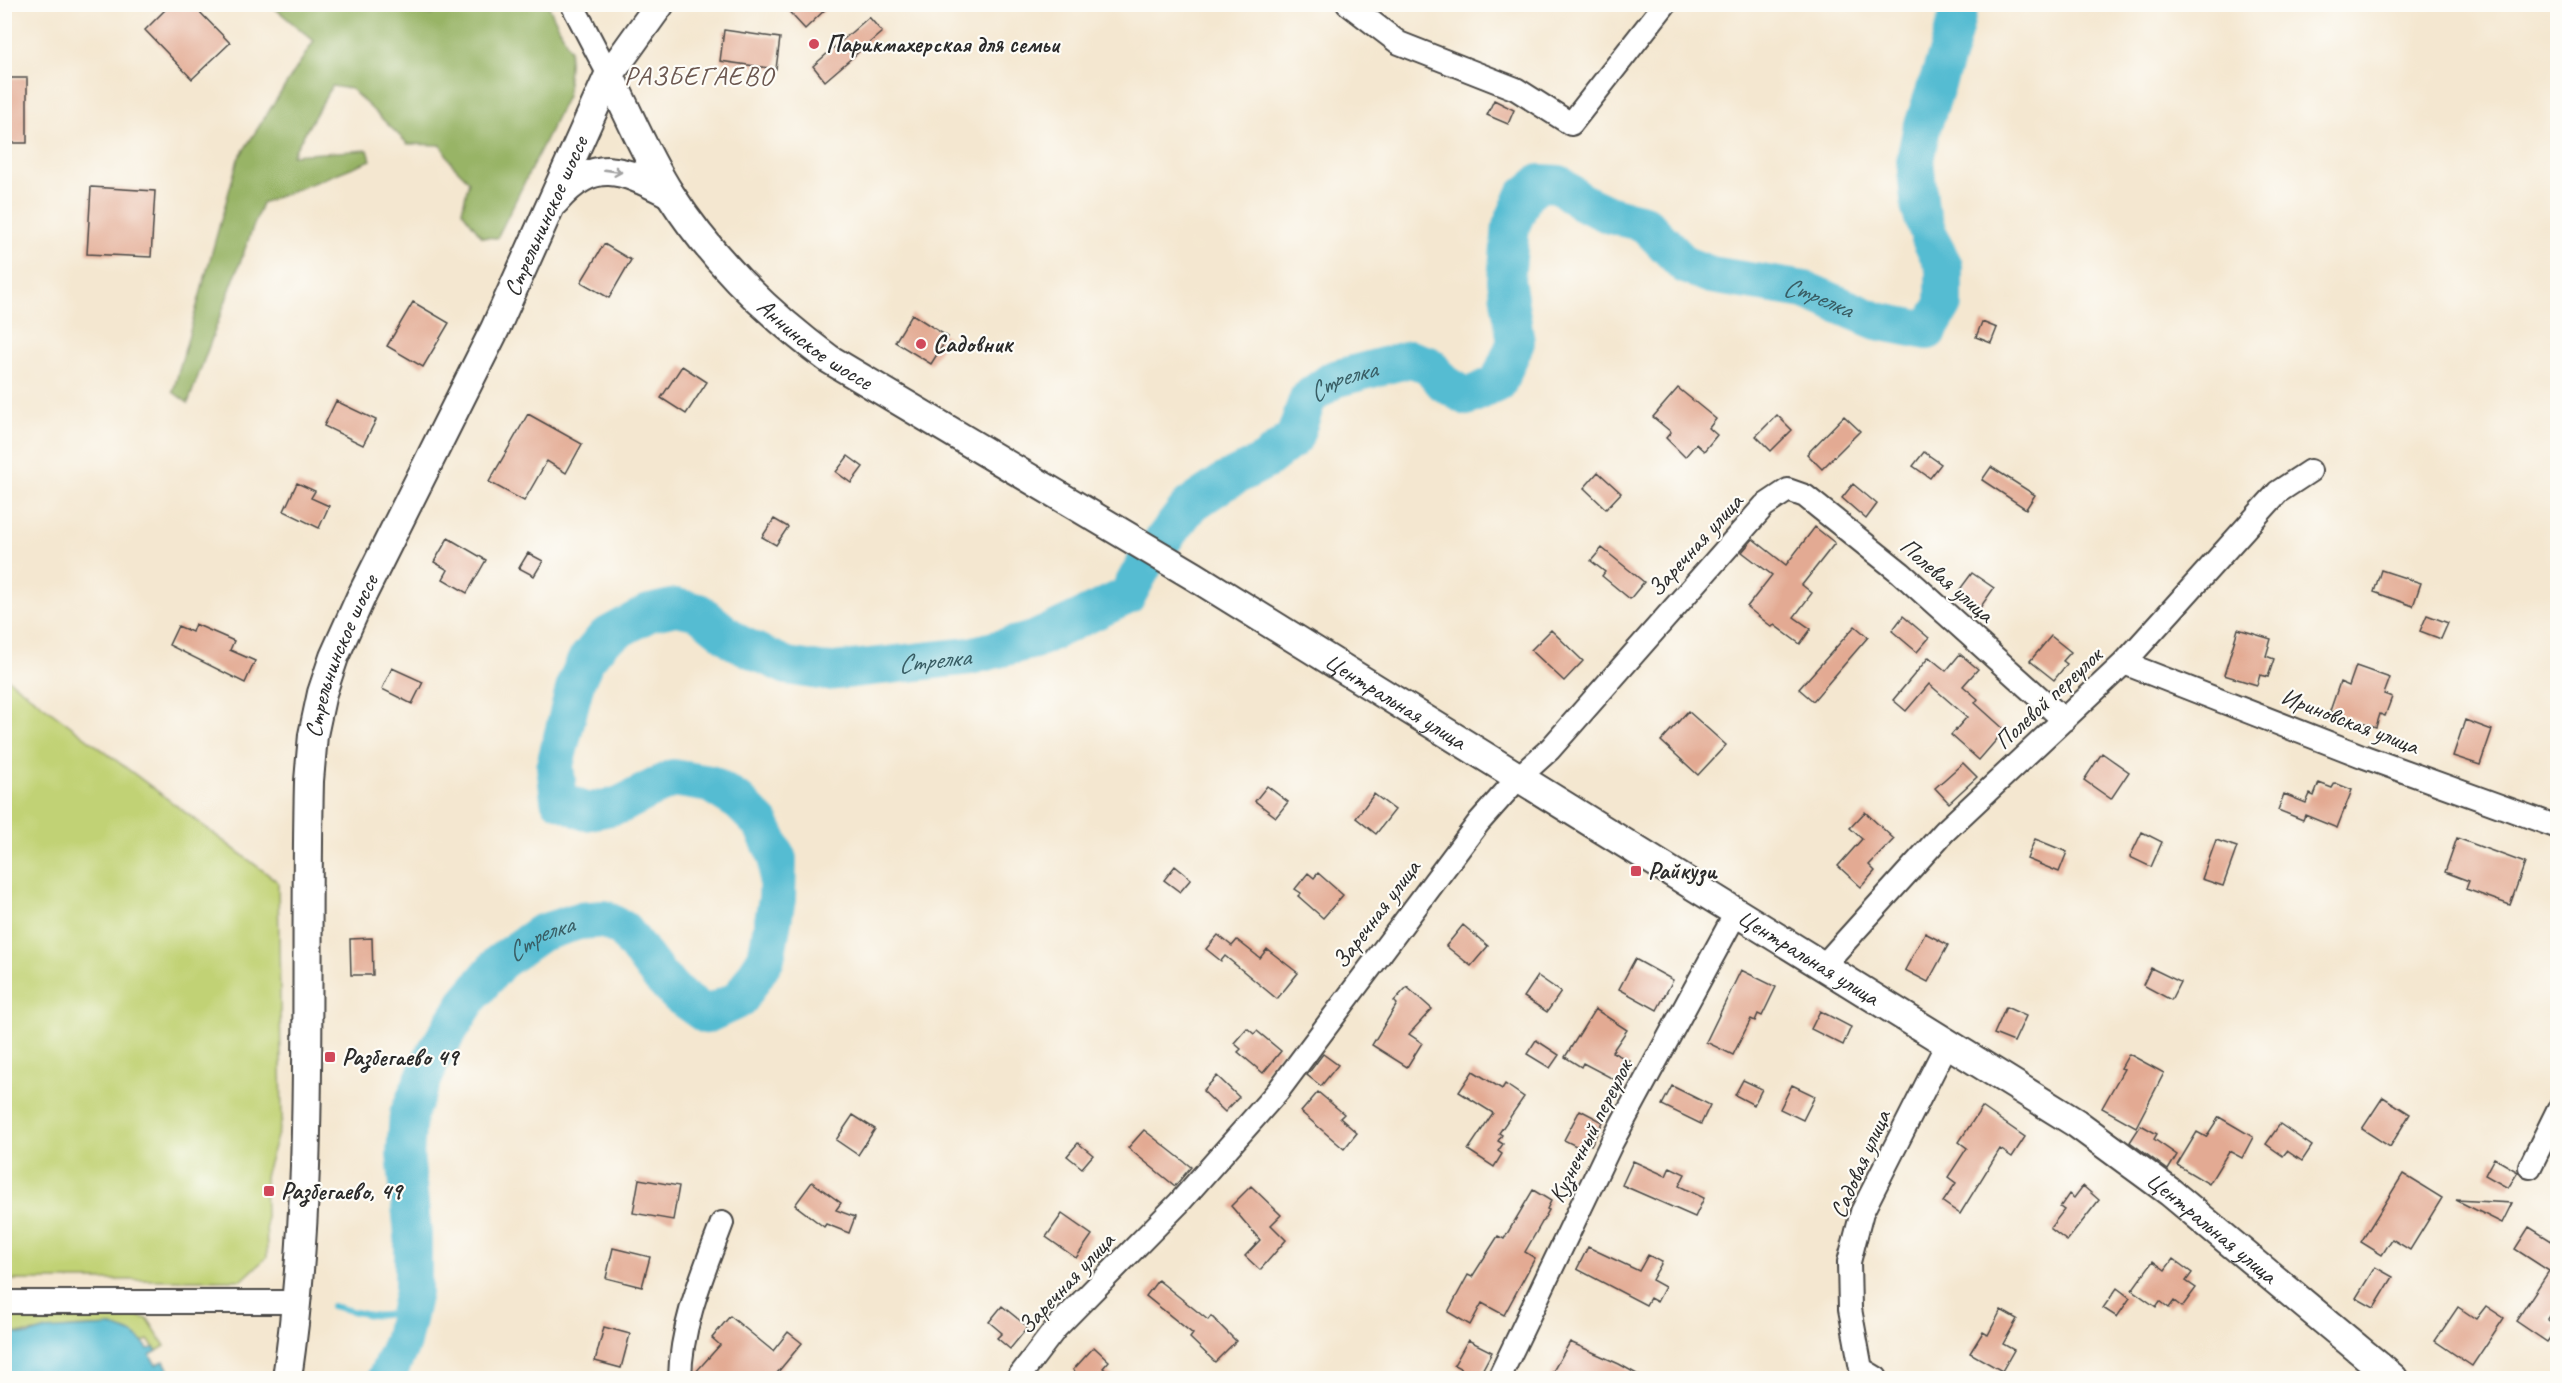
<svg xmlns="http://www.w3.org/2000/svg" width="2562" height="1383" viewBox="0 0 2562 1383" font-family="Caveat,sans-serif">
<rect width="100%" height="100%" fill="#fdfcf7"/>
<filter id="ink" filterUnits="userSpaceOnUse"><feTurbulence type="fractalNoise" baseFrequency=".0167" numOctaves="2"/><feDisplacementMap in="SourceGraphic" scale="12" xChannelSelector="R" yChannelSelector="G"/><feConvolveMatrix kernelMatrix="1 2 1 2 8 2 1 2 1" color-interpolation-filters="sRGB"/></filter>
<filter id="wash" filterUnits="userSpaceOnUse"><feTurbulence type="fractalNoise" baseFrequency=".008" numOctaves="4" result="noise"/><feDisplacementMap in="SourceGraphic" scale="24" xChannelSelector="R" yChannelSelector="G"/><feGaussianBlur stdDeviation="1.35" result="paint"/><feColorMatrix in="noise" values="0 0 0 0 0 0 0 0 0 0 0 0 0 0 0 0 0 1.4 0 .05"/><feComposite in="paint" operator="in"/></filter>
<g filter="url(#wash)">
<rect width="100%" height="100%" fill="#f4e7d0"/>
<path fill="#c1d274" stroke="#767e50" stroke-width="1.5" d="M4 676 278 882 282 1120 265 1176 267 1257 242 1280H5Z
M5 1314 133 1315 148 1319 165 1346 157 1351 148 1340 143 1342C101 1311 53 1337 5 1333Z"/>
<path fill="#98b466" stroke="#627048" stroke-width="1.5" d="M271 5H377L432 15 436 5H548L570 50 567 96 497 238 482 237 462 211 469 181 452 164 441 145 408 144 351 89 332 86 292 155 368 150 371 160 262 203 188 403 173 392 238 159 314 41Z"/>
<path fill="#54bcd2" stroke="#40747e" stroke-width="1.5" d="M112 1326C128 1331 139 1335 148 1349L154 1348 157 1351 150 1355 156 1365 164 1361 173 1378H5V1333L28 1335 43 1330Z"/>
<g fill="none" stroke-linecap="round" stroke-linejoin="round">
<path stroke="#54bcd2" stroke-width="6" d="M332 1306C365 1314 380 1323 411 1305"/>
<path stroke="#54bcd2" stroke-width="38" id="s1" d="M386 1378 402 1342 413 1292V1235L405 1154 408 1115 433 1056 468 1000 500 962 541 933 579 921 604 919 624 930 660 977 679 996 706 1015 740 999 766 958 777 899 778 859 761 824 739 802 710 784 673 778 620 805 586 812 559 799 555 765 576 682 586 660 605 637 649 613 676 607 699 612 736 642 763 655 787 666 826 672 970 656 1034 640 1127 596 1145 563 1190 505 1224 482 1265 461 1294 438 1308 398 1334 379 1410 359 1429 365 1444 383 1467 397 1498 383 1516 342 1506 280 1511 226 1524 196 1540 183 1559 184 1580 201 1610 215 1644 223 1685 265 1711 275 1805 290 1877 321 1928 331 1944 304V266L1931 241 1920 209 1915 160 1921 131 1949 48 1960 4"/>
</g>
<g id="blocks">
<path fill="#e3aa93" d="M171 4H192L230 43 192 79 145 30Z
M782 4H831L805 29Z
M869 17 882 32 825 81 813 66Z
M724 30 780 38 776 69 720 61Z
M4 78H27V143H9V139H4Z
M1494 100 1514 110 1508 124 1487 115Z
M91 187 155 191 151 257 87 254Z
M604 244 631 260 609 298 581 282Z
M413 302 449 323 423 367 387 346Z
M912 314 948 337 931 364 895 342Z
M1982 322 1997 328 1991 343 1976 337Z
M682 366 707 382 686 414 661 398Z
M1678 388 1716 419 1709 428 1717 435 1704 451 1696 444 1685 457 1666 438 1671 432 1653 417Z
M336 401 376 420 363 445 324 426Z
M528 414 582 444 566 473 547 461 524 501 489 482Z
M1777 415 1792 430 1771 451 1756 436Z
M1844 416 1860 431 1822 469 1807 454Z
M1924 452 1941 464 1930 478 1913 466Z
M848 456 863 467 851 483 836 472Z
M1991 467 2035 495 2026 509 1982 480Z
M1598 472 1621 493 1606 509 1584 488Z
M297 483 315 491 311 498 329 506 319 528 284 511Z
M1853 484 1877 504 1866 519 1842 498Z
M774 519 788 527 776 545 762 537Z
M1815 527 1835 543 1802 585 1812 593 1794 617 1811 629 1800 644 1774 625 1772 627 1747 607 1772 575 1742 552 1753 539 1786 565Z
M448 538 486 560 467 593 443 579 448 570 434 562Z
M1602 548 1644 582 1630 599 1602 576 1605 572 1591 561Z
M528 553 543 561 534 576 519 568Z
M2381 570 2421 583 2413 606 2374 592Z
M1972 573 1994 588 1977 612 1955 596Z
M2427 615 2448 623 2441 639 2420 631Z
M1903 616 1929 638 1917 652 1892 631Z
M195 624 234 641 230 650 255 661 245 683 169 645 178 626 192 632Z
M1855 626 1868 637 1813 701 1799 689Z
M2238 629 2271 639 2266 656 2274 659 2268 677 2260 675 2257 685 2224 675Z
M1551 630 1583 661 1564 681 1531 650Z
M2051 636 2071 652 2063 661 2067 664 2054 680 2030 661Z
M1960 654 1978 669 1963 686 1978 699 1975 703 2005 730 1979 760 1951 735 1967 717 1929 684 1906 711 1893 700 1929 657 1946 671Z
M2356 666 2390 678 2384 694 2392 697 2385 716 2380 714 2376 727 2330 711 2340 682 2349 686Z
M392 668 423 682 412 704 382 689Z
M1688 711 1726 745 1698 775 1661 741Z
M2465 720 2492 730 2480 765 2453 756Z
M2102 753 2129 772 2111 799 2084 780Z
M1963 763 1977 777 1949 803 1935 788Z
M2319 783 2332 788 2335 783 2352 790 2337 828 2305 815 2303 820 2278 810 2284 794 2306 803 2310 794 2314 796Z
M1267 786 1288 802 1276 817 1255 801Z
M1374 794 1395 810 1376 834 1356 818Z
M1865 812 1894 839 1869 865 1875 871 1861 887 1838 866 1862 839 1850 828Z
M2142 832 2162 842 2151 867 2130 857Z
M2457 838 2525 863 2510 905 2466 889 2469 881 2445 872Z
M2035 839 2067 852 2059 872 2027 859Z
M2216 840 2237 847 2223 886 2202 879Z
M1175 866 1191 879 1180 892 1164 880Z
M1308 873 1314 878 1318 873 1343 895 1323 918 1298 896 1301 893 1295 889Z
M1463 925 1488 946 1471 966 1446 946Z
M1925 933 1948 945 1928 982 1905 970Z
M1218 935 1232 946 1237 940 1260 958 1267 949 1298 973 1277 999 1225 956 1221 961 1206 949Z
M372 938 373 975H351L350 939Z
M1635 959 1673 980 1657 1010 1619 989Z
M2151 968 2180 982 2171 1000 2143 985Z
M1741 970 1776 987 1762 1016 1758 1014 1755 1021 1751 1019 1733 1055 1706 1042Z
M1538 976 1561 992 1547 1012 1524 997Z
M1407 987 1432 1009 1409 1034 1422 1043 1407 1067 1372 1045 1397 1004 1394 1001Z
M2006 1007 2026 1016 2014 1042 1994 1034Z
M1595 1009 1627 1030 1612 1052 1630 1061 1619 1082 1583 1063 1581 1067 1565 1057Z
M1820 1011 1851 1027 1843 1045 1811 1029Z
M1247 1028 1254 1034 1257 1031 1281 1051 1263 1073 1238 1052 1241 1049 1234 1043Z
M1536 1040 1559 1055 1550 1068 1527 1054Z
M1323 1054 1338 1065 1321 1086 1307 1075Z
M2129 1054 2164 1073 2136 1127 2102 1108 2124 1069 2121 1068Z
M1473 1071 1502 1089 1505 1084 1524 1097 1499 1133 1502 1135 1498 1141 1503 1144 1498 1151 1502 1154 1494 1167 1468 1150 1493 1113 1459 1092Z
M1217 1076 1239 1097 1225 1112 1203 1091Z
M1743 1080 1762 1089 1754 1105 1735 1095Z
M1792 1085 1815 1096 1803 1120 1780 1109Z
M1672 1086 1710 1105 1701 1124 1662 1105Z
M1318 1092 1344 1114 1340 1118 1357 1133 1344 1149 1301 1112Z
M2383 1097 2410 1114 2390 1147 2362 1129Z
M1982 1107 2025 1137 2012 1157 2000 1149 1960 1214 1943 1202 1956 1183 1948 1177 1967 1148 1959 1142Z
M1580 1110 1603 1122 1591 1145 1586 1142 1582 1149 1564 1140Z
M853 1115 875 1129 858 1155 836 1140Z
M2219 1117 2253 1137 2242 1158 2229 1151 2209 1184 2177 1165 2197 1132 2206 1137Z
M2280 1124 2312 1146 2302 1161 2287 1151 2283 1156 2266 1144Z
M2141 1125 2157 1134 2154 1139 2177 1155 2168 1170 2130 1142Z
M1144 1130 1191 1167 1175 1186 1128 1148Z
M1078 1143 1093 1155 1082 1168 1067 1156Z
M2494 1158 2518 1172 2508 1188 2485 1175Z
M1633 1161 1666 1176 1670 1167 1685 1174 1679 1186 1704 1198 1695 1217 1622 1185Z
M2403 1174 2442 1198 2410 1250 2392 1239 2382 1255 2361 1242Z
M639 1179 679 1186 673 1220 633 1213Z
M812 1182 841 1203 836 1210 855 1217 849 1233 826 1224 824 1227 795 1205Z
M1251 1186 1281 1215 1271 1225 1286 1240 1260 1270 1245 1256 1260 1240 1231 1206Z
M2083 1186 2099 1200 2067 1241 2050 1228 2064 1210 2060 1207 2069 1194 2074 1198Z
M1533 1190 1551 1201 1547 1209 1549 1210 1525 1252 1535 1258 1504 1315 1482 1303 1470 1325 1448 1312 1468 1275 1472 1277 1498 1236 1504 1239Z
M2456 1200 2512 1203 2502 1223Z
M1062 1214 1092 1235 1076 1258 1046 1237Z
M2529 1227 2558 1245V1303L2547 1319 2558 1327 2547 1342 2516 1321 2549 1271 2515 1249Z
M1588 1247 1639 1271 1648 1255 1662 1262 1652 1280 1665 1287 1657 1302 1650 1298 1646 1305 1577 1269Z
M613 1248 650 1257 642 1287 606 1278Z
M2173 1259 2192 1273 2186 1281 2196 1288 2182 1307 2174 1301 2169 1308 2160 1301 2156 1307 2132 1290 2153 1261 2165 1270Z
M2375 1267 2393 1277 2374 1308 2356 1298Z
M1158 1280 1208 1320 1211 1316 1236 1341 1215 1362 1190 1338 1193 1334 1146 1296Z
M2117 1288 2130 1298 2117 1317 2103 1308Z
M1002 1306 1028 1327 1010 1349 997 1338 1002 1333 989 1322Z
M2486 1306 2504 1318 2472 1366 2435 1341 2458 1307 2476 1319Z
M2001 1310 2017 1319 2003 1344 2014 1350 2002 1371 1970 1353 1983 1332 1988 1335Z
M730 1316 773 1351 788 1332 802 1343 773 1378H693L694 1374 720 1345 712 1338Z
M604 1327 630 1334 621 1368 595 1361Z
M1468 1340 1492 1352 1478 1378 1454 1365Z
M1570 1342 1619 1364 1644 1378H1549Z
M1094 1347 1109 1361 1103 1368 1115 1378H1083L1073 1370Z"/>
</g>
</g>
<g filter="url(#ink)">
<use href="#blocks" fill-opacity="0" stroke="#494744" stroke-width="1.5"/>
<g fill="none" stroke-linecap="round" stroke-linejoin="round">
<g stroke="#494744" stroke-width="26">
<path id="minor" d="M572 4 609 75
M1348 4 1399 43 1516 89 1571 124 1665 4
M2124 663 2362 756 2558 827
M1823 966 1944 832 2124 663 2278 492 2310 471
M2530 1167 2558 1110
M4 1302H298
M680 1378C681 1324 703 1274 722 1223
M1018 1378 1056 1328 1179 1203 1278 1091 1479 822 1519 777 1550 749 1764 506 1788 490 1805 496 1901 573 2064 720
M1499 1378 1612 1142 1737 911
M1876 1378 1861 1369 1850 1309 1849 1262 1862 1212 1948 1042"/>
</g>
<g stroke="#494744" stroke-width="32">
<g id="major">
<path id="s2" d="M609 75C629 114 646 157 670 194 712 260 767 313 829 359L1194 576 2076 1123 2170 1192 2393 1378"/>
<path d="M555 201C594 156 622 169 669 193"/>
<path id="s3" d="M287 1378C316 1181 304 980 309 781L313 735 322 693 334 657 360 599 495 329 609 75 660 4"/>
</g>
</g>
<use href="#minor" stroke="#fff" stroke-width="22"/>
<use href="#major" stroke="#fff" stroke-width="28"/>
</g>
<defs><path id="oneway-shaft" d="M-6 0H5M1.5-3L5.5 0L1.5 3" fill="none" stroke-width="1.6" stroke-linecap="round" stroke-linejoin="round" transform="scale(1.5)"/></defs>
<use stroke="#a0a0a0" href="#oneway-shaft" transform="translate(613 171) rotate(8)"/>
</g>
<g fill="#d1495b" stroke="#fdfcf7" stroke-width="2">
<circle cx="814" cy="44" r="6"/>
<circle cx="921" cy="344" r="6"/>
<rect x="1630" y="865" width="12" height="12" rx="3"/>
<rect x="324" y="1051" width="12" height="12" rx="3"/>
<rect x="263" y="1185" width="12" height="12" rx="3"/>
</g>
<g text-anchor="middle" dominant-baseline="central" stroke-width="4.5" stroke-linejoin="round" paint-order="stroke">
<g font-size="24" font-weight="bold" fill="#2b2b2b" stroke="#fdfcf7" text-anchor="start">
<text x="826" y="44">Парикмахерская для семьи</text>
<text x="933" y="344">Садовник</text>
<text x="1648" y="871">Райкузи</text>
<text x="342" y="1057">Разбегаево 49</text>
<text x="281" y="1191">Разбегаево, 49</text>
</g>
<g font-size="24" fill="#2b2b2b" stroke="#fdfcf7">
<text stroke="none"><textPath href="#s3" startOffset="1214">Стрельнинское шоссе</textPath></text>
<text stroke="none"><textPath href="#s2" startOffset="344">Аннинское шоссе</textPath></text>
<text transform="translate(1695 545) rotate(-48)">Заречная улица</text>
<text transform="translate(1947 580) rotate(41)">Полевая улица</text>
<text stroke="none"><textPath href="#s3" startOffset="728">Стрельнинское шоссе</textPath></text>
<text transform="translate(2048 698) rotate(-43)">Полевой переулок</text>
<text stroke="none"><textPath href="#s2" startOffset="1026">Центральная улица</textPath></text>
<text transform="translate(2350 721) rotate(21)">Ириновская улица</text>
<text transform="translate(1376 914) rotate(-53)">Заречная улица</text>
<text stroke="none"><textPath href="#s2" startOffset="1512">Центральная улица</textPath></text>
<text transform="translate(1590 1131) rotate(-63)">Кузнечный переулок</text>
<text transform="translate(1860 1164) rotate(-66)">Садовая улица</text>
<text stroke="none"><textPath href="#s2" startOffset="1998">Центральная улица</textPath></text>
<text transform="translate(1066 1283) rotate(-47)">Заречная улица</text>
</g>
<g font-size="26" font-style="italic" fill="#395e65" stroke="#fdfcf7">
<text stroke="none"><textPath href="#s1" startOffset="2907">Стрелка</textPath></text>
<text stroke="none"><textPath href="#s1" startOffset="2206">Стрелка</textPath></text>
<text stroke="none"><textPath href="#s1" startOffset="1684">Стрелка</textPath></text>
<text stroke="none"><textPath href="#s1" startOffset="495">Стрелка</textPath></text>
</g>
<g font-size="27" letter-spacing="1.5" fill="#6b574f" stroke="#fdfcf7">
<text x="699" y="76">РАЗБЕГАЕВО</text>
</g>
</g>
<rect width="2562" height="1383" fill="none" stroke="#fdfcf7" stroke-width="24"/>
</svg>
